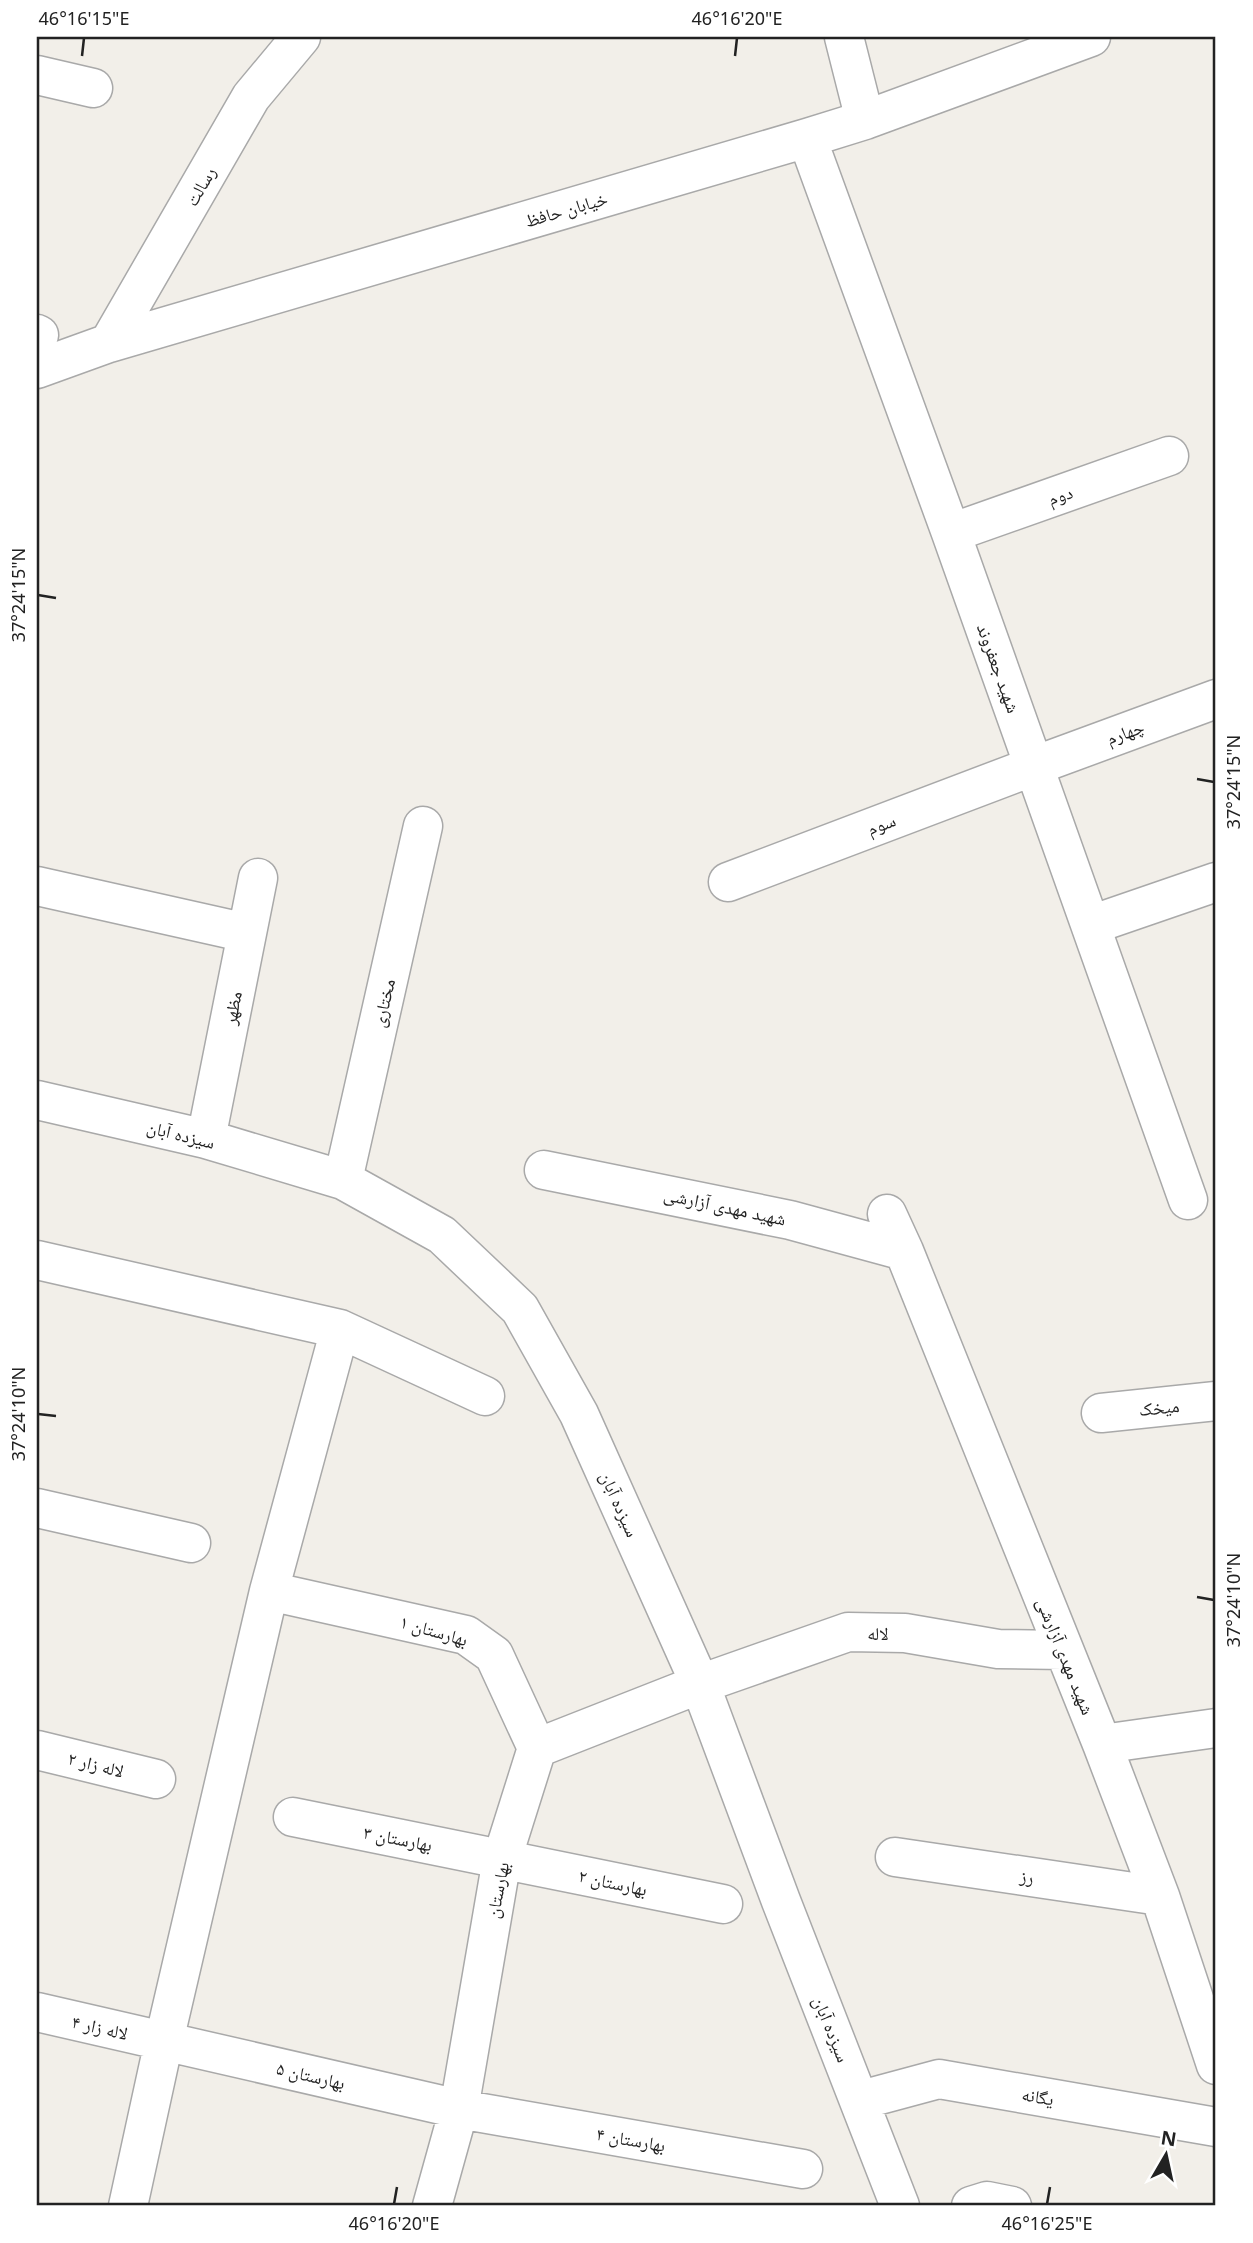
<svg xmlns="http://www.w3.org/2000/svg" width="1253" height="2243" viewBox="0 0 1253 2243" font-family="'Noto Sans','Noto Naskh Arabic',sans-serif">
<rect width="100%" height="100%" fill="#f2efe9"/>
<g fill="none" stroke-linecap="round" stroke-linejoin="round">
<g stroke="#a9a9a9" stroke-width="41">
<path id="minor" d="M844 37 865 120
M37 75 93 88
M807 138 951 533 1188 1200
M37 334 39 335
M109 343 251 97 301 37
M37 369 109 343 807 138 865 120 1091 37
M951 533 1169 456
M728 882 1034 766 1216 699
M37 886 247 933
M1091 925 1216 882
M37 1100 206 1139 343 1180 442 1235 520 1309 579 1414 700 1684 781 1901 900 2206
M206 1139 258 878
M544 1170 790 1220 904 1251
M343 1180 423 826
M887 1214 904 1251 1102 1744 1160 1896 1216 2065
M37 1260 340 1329 485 1396
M1101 1413 1216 1401
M37 1508 191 1543
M269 1591 466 1635 494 1655 537 1748
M1102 1744 1216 1728
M37 1750 156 1779
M293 1817 723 1904
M895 1857 1160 1896
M37 2012 459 2109 803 2169
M861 2100 939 2079 1216 2127
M128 2206 164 2041 269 1591 340 1329
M432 2206 459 2109 502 1859 537 1748 700 1684 848 1632 905 1633 998 1649 1064 1650
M971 2206 987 2201 1012 2206"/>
</g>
<use href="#minor" stroke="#fff" stroke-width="38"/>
</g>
<path fill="none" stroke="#222" stroke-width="2.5" d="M82 56 84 38M735 56 737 38M38 595 56 598M1197 779 1214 782M38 1414 56 1416M1197 1597 1214 1600M394 2204 397 2187M1047 2204 1050 2187"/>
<g text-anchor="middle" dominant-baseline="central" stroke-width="5" stroke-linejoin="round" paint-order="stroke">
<g font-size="18" fill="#222" stroke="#fff">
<text transform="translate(200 186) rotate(-60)">رسالت</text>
<text transform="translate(566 209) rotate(-16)">خیابان حافظ</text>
<text transform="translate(1060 495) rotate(-19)">دوم</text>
<text transform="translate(999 668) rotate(70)">شهید جعفروند</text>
<text transform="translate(1125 732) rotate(-20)">چهارم</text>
<text transform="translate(881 824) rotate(-21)">سوم</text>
<text transform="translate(383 1003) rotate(-77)">مختاری</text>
<text transform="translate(232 1008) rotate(-79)">مظهر</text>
<text transform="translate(181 1134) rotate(14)">سیزده آبان</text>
<text transform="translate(725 1206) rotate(12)">شهید مهدی آزارشی</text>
<text transform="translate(1159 1407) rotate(-6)">میخک</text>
<text transform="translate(620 1504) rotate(66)">سیزده آبان</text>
<text transform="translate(434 1630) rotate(16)">بهارستان ۱</text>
<text transform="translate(878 1633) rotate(1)">لاله</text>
<text transform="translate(1066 1656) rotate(68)">شهید مهدی آزارشی</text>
<text transform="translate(96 1764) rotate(14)">لاله زار ۲</text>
<text transform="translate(398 1838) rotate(11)">بهارستان ۳</text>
<text transform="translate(1027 1876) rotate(8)">رز</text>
<text transform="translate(613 1882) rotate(12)">بهارستان ۲</text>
<text transform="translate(497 1890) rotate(-79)">بهارستان</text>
<text transform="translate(100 2027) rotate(13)">لاله زار ۴</text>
<text transform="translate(832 2029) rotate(68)">سیزده آبان</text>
<text transform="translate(311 2075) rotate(13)">بهارستان ۵</text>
<text transform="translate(1038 2096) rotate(10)">یگانه</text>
<text transform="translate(631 2139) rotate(10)">بهارستان ۴</text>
</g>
</g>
<rect width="1253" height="2243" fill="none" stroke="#ffffff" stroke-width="77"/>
<g transform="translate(1166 2155) rotate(9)" stroke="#ffffff" stroke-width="5" paint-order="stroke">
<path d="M0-5L12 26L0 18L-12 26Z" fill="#222222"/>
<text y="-10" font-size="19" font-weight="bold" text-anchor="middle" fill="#222222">N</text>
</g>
<rect x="38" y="38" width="1176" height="2166" fill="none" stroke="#222" stroke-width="2.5"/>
<g font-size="18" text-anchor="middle" fill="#222">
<text x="84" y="25">46°16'15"E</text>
<text x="737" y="25">46°16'20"E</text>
<text transform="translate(19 595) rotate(-90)" y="6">37°24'15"N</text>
<text transform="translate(1234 782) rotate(-90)" y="6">37°24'15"N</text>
<text transform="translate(19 1414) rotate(-90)" y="6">37°24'10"N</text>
<text transform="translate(1234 1600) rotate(-90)" y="6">37°24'10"N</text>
<text x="394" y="2230">46°16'20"E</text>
<text x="1047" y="2230">46°16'25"E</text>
</g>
</svg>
